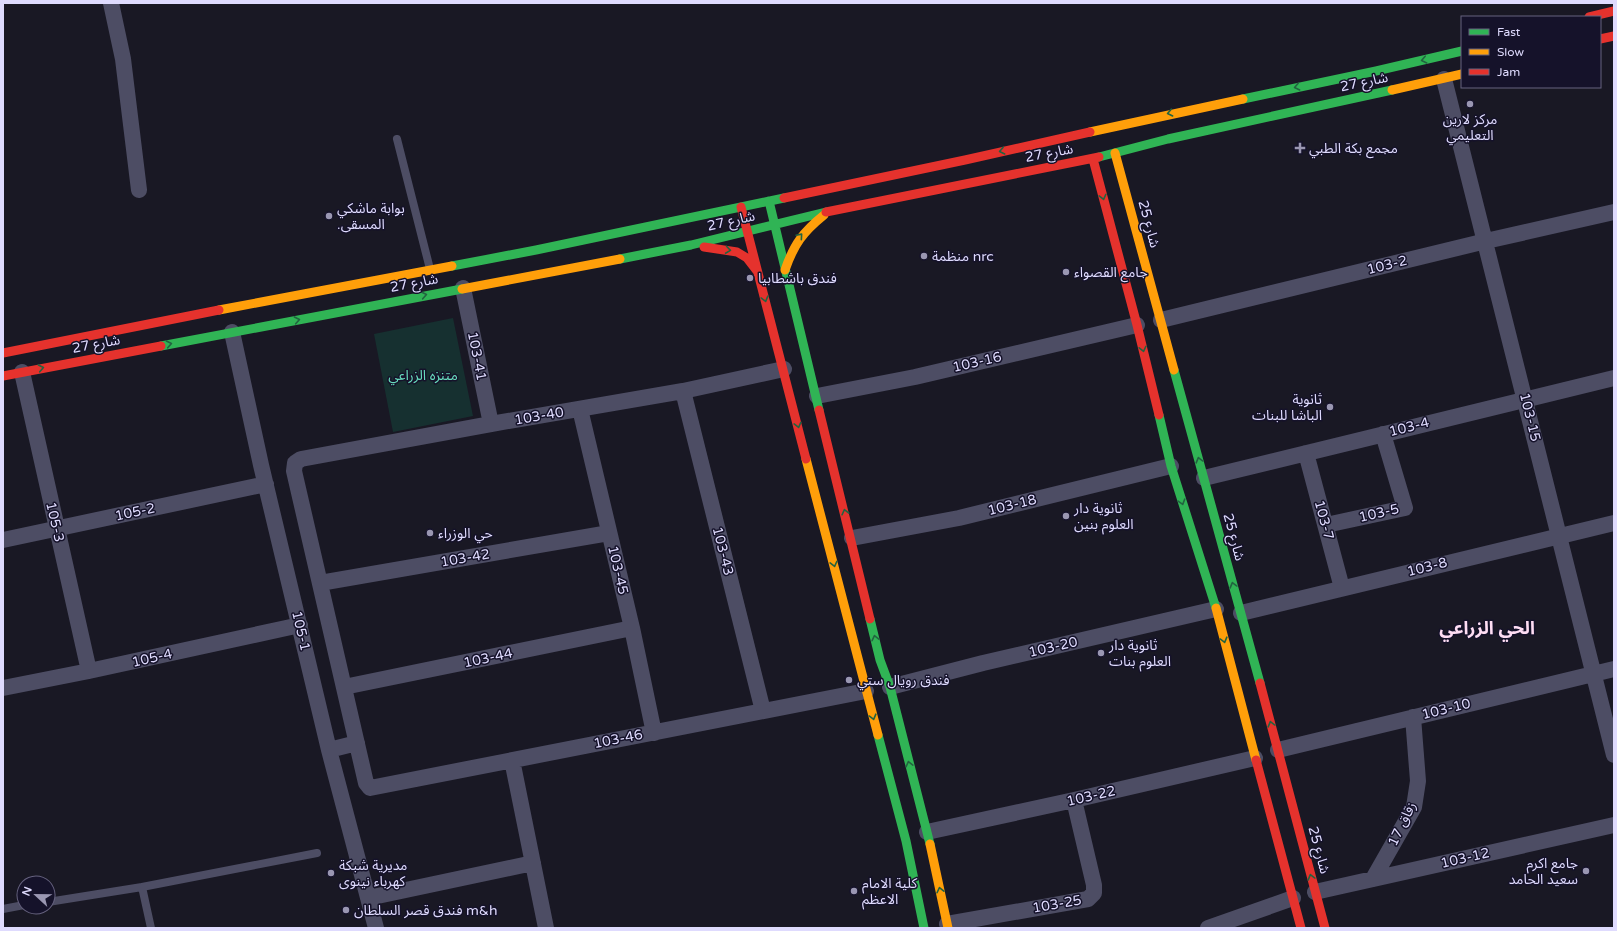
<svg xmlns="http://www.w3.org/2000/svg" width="1617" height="931" viewBox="0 0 1617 931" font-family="'Varela Round','Noto Sans Arabic',sans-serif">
<rect width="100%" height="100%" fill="#191824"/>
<path fill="#163030" d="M453 318 473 416 393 432 374 334Z"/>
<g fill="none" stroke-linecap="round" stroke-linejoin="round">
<path stroke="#4d4d64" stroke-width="8" d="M397 139 430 269
M142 887 151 928
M48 902 142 887 317 853
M3 909 24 905"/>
<path stroke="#4d4d64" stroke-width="16" d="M111 3 123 59 139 190
M1444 79 1614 755
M463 288 491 424
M1161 320 1486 241 1614 212
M232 332 261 465 329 750 376 928
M784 369 683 391 491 424 301 459 295 463 294 471 366 783 370 788 866 691
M22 372 89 671
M683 391 763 711
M817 396 915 377 1137 325
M580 409 632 628 654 733
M1306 453 1342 588
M1204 478 1614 378
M1326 525 1405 508 1383 434
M852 538 959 518 1171 466
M3 540 266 484
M320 583 609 533
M1241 613 1614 523
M344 687 632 628
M890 687 983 663 1216 609
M3 688 89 671 300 625
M329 750 357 743
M1278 750 1614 669
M512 760 546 928
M927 832 1074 800 1255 758
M1373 879 1414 807 1418 781 1413 717
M1315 892 1614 825
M368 898 533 863
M947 924 1088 899 1094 893V885L1074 800
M1208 928 1293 898"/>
<path stroke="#30b455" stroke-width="9" d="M1243 99 1376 71 1462 51
M1099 157 1168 139 1392 90
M769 201 819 410
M620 259 691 245 826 212
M452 266 536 250 784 198
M161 346 462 289
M1174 370 1260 683
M1159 415 1171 466 1216 608
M870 619 880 660 890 687 930 844
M878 735 906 841 924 928"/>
<path stroke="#ff9f0a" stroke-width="9" d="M1392 90 1462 74
M1090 132 1243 99
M1115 153 1174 370
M785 270C794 244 803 232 824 215
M462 289 620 259
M219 310 452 266
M806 459 878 735
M1216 608 1256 760
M930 844 948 928"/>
<path stroke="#e5322d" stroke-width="9" d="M1589 17 1614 11
M1600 39 1614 36
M1093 159 1137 325 1159 415
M784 198 965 160 1090 132
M741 207 806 459
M826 212 1099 157
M704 247 737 252 747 258 757 271
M3 353 219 310
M3 376 161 346
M819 410 870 619
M1260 683 1325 928
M1256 760 1301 928"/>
</g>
<defs><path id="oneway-chevron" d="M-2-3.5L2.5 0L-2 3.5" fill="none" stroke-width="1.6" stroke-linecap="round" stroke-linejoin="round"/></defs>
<g stroke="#226340">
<use href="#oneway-chevron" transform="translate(1424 60) rotate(167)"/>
<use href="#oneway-chevron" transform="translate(1297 87) rotate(168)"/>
<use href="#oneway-chevron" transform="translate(1170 113) rotate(168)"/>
<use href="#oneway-chevron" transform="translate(1002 151) rotate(167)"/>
<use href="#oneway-chevron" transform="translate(1103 197) rotate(76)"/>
<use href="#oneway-chevron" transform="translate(800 236) rotate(-49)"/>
<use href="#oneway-chevron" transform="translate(728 250) rotate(8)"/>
<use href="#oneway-chevron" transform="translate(424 295) rotate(-11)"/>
<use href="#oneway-chevron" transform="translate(765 299) rotate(75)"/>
<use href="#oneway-chevron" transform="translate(297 320) rotate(-11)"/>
<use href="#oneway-chevron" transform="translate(169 344) rotate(-11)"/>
<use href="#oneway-chevron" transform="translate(1143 349) rotate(77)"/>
<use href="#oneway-chevron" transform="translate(41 368) rotate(-11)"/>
<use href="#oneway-chevron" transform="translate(798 425) rotate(76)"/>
<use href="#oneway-chevron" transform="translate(1199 460) rotate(-105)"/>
<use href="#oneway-chevron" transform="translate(1182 502) rotate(73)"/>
<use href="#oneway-chevron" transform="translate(845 512) rotate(-104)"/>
<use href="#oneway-chevron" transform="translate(834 564) rotate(76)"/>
<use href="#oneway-chevron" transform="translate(1233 585) rotate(-105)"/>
<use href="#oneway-chevron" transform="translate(875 638) rotate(-103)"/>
<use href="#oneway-chevron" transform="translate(1224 640) rotate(75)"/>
<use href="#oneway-chevron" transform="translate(873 717) rotate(75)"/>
<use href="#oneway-chevron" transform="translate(1271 724) rotate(-105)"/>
<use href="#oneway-chevron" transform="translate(909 764) rotate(-104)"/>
<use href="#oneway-chevron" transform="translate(1311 877) rotate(-105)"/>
<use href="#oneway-chevron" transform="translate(940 890) rotate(-103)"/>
</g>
<g fill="#9a97b2" stroke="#15122a" stroke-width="1.5">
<circle cx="1470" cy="104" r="4"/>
<path d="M1298 142h4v4h4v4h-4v4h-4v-4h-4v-4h4z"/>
<circle cx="329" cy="216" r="4"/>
<circle cx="924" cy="256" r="4"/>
<circle cx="1066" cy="272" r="4"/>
<circle cx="750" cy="278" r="4"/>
<circle cx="1330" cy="407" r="4"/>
<circle cx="1066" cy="516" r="4"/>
<circle cx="430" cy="533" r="4"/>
<circle cx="1101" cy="653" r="4"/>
<circle cx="849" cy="680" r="4"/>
<circle cx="1586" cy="871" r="4"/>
<circle cx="331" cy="873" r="4"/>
<circle cx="854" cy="891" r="4"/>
<circle cx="346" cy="910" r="4"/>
</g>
<g text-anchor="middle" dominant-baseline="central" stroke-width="3" stroke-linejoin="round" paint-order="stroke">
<g font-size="14" fill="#dfdbfe" stroke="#15122a">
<text transform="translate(1364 82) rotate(-12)">شارع 27</text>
<text transform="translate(1049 153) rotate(-11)">شارع 27</text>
<text transform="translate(731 221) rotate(-13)">شارع 27</text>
<text transform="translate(1149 224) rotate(75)">شارع 25</text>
<text transform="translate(1387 265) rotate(-14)">103-2</text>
<text transform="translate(414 283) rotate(-11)">شارع 27</text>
<text transform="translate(96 344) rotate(-11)">شارع 27</text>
<text transform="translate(477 356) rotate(79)">103-41</text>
<text transform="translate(977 362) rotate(-13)">103-16</text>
<text transform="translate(539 416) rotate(-10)">103-40</text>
<text transform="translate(1530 417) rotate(76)">103-15</text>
<text transform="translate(1409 427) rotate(-14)">103-4</text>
<text transform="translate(1012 505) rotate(-14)">103-18</text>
<text transform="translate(135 512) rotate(-12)">105-2</text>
<text transform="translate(1379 513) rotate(-13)">103-5</text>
<text transform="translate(1324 520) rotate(75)">103-7</text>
<text transform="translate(55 522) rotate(77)">105-3</text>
<text transform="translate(1234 537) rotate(75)">شارع 25</text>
<text transform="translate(723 551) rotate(76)">103-43</text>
<text transform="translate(465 558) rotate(-10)">103-42</text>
<text transform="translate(1427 567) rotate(-14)">103-8</text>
<text transform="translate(618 570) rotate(77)">103-45</text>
<text transform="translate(301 631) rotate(77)">105-1</text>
<text transform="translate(1053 647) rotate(-13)">103-20</text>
<text transform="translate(152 658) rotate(-13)">105-4</text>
<text transform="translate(488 658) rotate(-12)">103-44</text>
<text transform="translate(1446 709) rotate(-14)">103-10</text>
<text transform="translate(618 739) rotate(-11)">103-46</text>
<text transform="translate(1091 796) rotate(-13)">103-22</text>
<text transform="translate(1402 824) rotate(-64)">زقاق 17</text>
<text transform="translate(1319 850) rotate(75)">شارع 25</text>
<text transform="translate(1465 858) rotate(-13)">103-12</text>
<text transform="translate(1057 904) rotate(-10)">103-25</text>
</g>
<g font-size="14" fill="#dfdbfe" stroke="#15122a" text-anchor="start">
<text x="1470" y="119" text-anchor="middle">مركز لارين<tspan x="1470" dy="16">التعليمي</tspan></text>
<text x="1309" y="148">مجمع بكة الطبي</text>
<text x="337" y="208">بوابة ماشكي<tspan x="337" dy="16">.المسقى</tspan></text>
<text x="932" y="256">منظمة nrc</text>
<text x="1074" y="272">جامع القصواء</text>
<text x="758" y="278">فندق باشطابيا</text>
<text x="1322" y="399" text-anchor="end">ثانوية<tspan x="1322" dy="16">الباشا للبنات</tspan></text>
<text x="1074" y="508">ثانوية دار<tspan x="1074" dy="16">العلوم بنين</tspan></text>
<text x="438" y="533">حي الوزراء</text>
<text x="1109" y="645">ثانوية دار<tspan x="1109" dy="16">العلوم بنات</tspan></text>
<text x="857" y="680">فندق رويال ستي</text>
<text x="1578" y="863" text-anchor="end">جامع اكرم<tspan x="1578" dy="16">سعيد الحامد</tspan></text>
<text x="339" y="865">مديرية شبكة<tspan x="339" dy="16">كهرباء نينوى</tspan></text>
<text x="862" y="883">كلية الامام<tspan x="862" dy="16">الاعظم</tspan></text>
<text x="354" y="910">فندق قصر السلطان m&amp;h</text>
</g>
<g font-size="14" fill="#68ddbe" stroke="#15122a">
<text x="423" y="375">متنزه الزراعي</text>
</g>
<g font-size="18" font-weight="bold" fill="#feddf3" stroke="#15122a">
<text x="1487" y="628">الحي الزراعي</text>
</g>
</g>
<rect width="1617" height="931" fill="none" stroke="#dfdbfe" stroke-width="8"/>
<rect x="1461" y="16" width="140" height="72" fill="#15122a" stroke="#66627f"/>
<rect x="1469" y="29" width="20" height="6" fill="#30b455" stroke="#66627f"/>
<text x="1497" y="36" font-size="12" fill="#dfdbfe">Fast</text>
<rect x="1469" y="49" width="20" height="6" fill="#ff9f0a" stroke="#66627f"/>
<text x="1497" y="56" font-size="12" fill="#dfdbfe">Slow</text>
<rect x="1469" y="69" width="20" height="6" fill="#e5322d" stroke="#66627f"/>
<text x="1497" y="76" font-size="12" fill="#dfdbfe">Jam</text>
<g transform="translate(36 895) rotate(292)"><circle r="19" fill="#15122a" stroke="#66627f"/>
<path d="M0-3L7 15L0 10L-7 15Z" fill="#9a97b2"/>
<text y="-6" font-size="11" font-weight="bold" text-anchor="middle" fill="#dfdbfe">N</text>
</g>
</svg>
